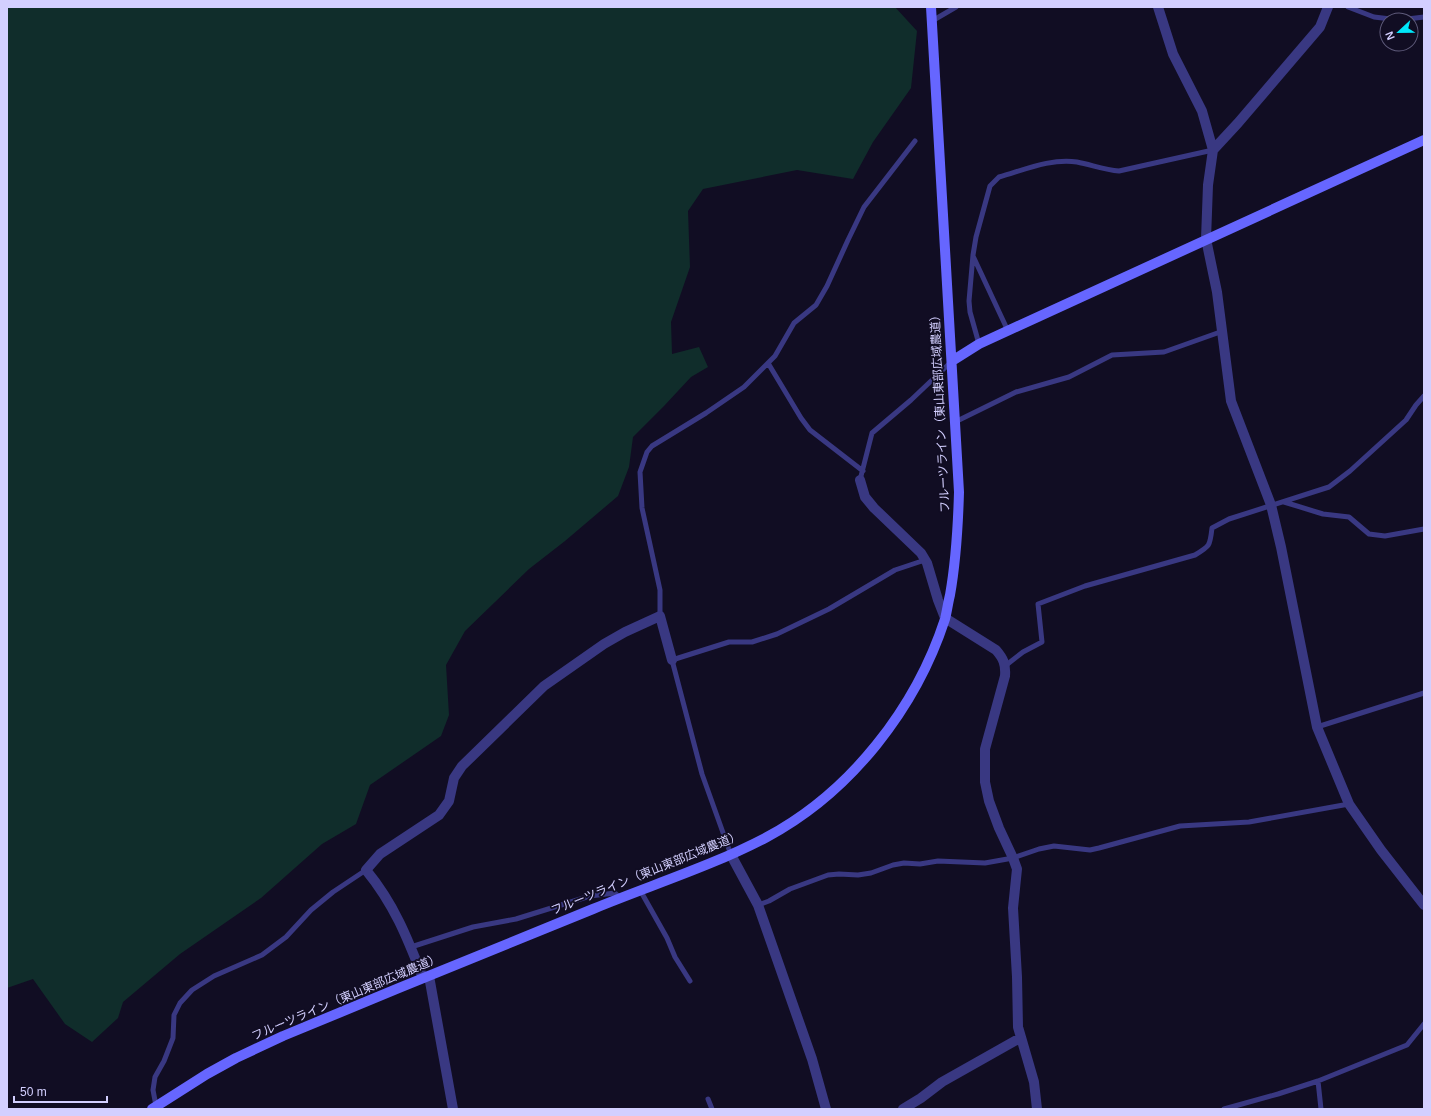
<svg xmlns="http://www.w3.org/2000/svg" width="1431" height="1116" viewBox="0 0 1431 1116" font-family="Helvetica,'Noto Sans JP',sans-serif">
<rect width="100%" height="100%" fill="#110d23"/>
<path fill="#102d2b" d="M7 7H895L917 31 911 88 873 142 853 179 797 170 703 189 688 211 690 267 671 322 672 354 699 347 708 367 691 377 664 406 633 437 629 467 618 496 565 541 529 569 465 631 446 665 449 715 441 736 370 785 356 824 322 844 261 898 180 954 123 1002 118 1018 92 1042 65 1024 33 979 7 988Z"/>
<g fill="none" stroke-linecap="round" stroke-linejoin="round">
<path stroke="#393882" stroke-width="5" d="M1348 7 1374 17 1399 20 1424 17
M932 21 956 7
M973 256 1008 331
M979 344 970 312 969 301 973 255 976 237 990 186 999 177C1024 170 1051 158 1077 162 1092 165 1105 170 1119 171L1213 150
M768 363 801 418 810 430 863 471
M955 422 1016 392 1069 377 1112 355 1164 352 1223 331
M860 480 872 433 911 400 951 362
M1284 502 1323 514 1349 517 1369 534 1385 536 1424 529
M660 616V590L642 508 640 472 647 452 652 446 706 413 744 387 775 356 794 323 816 305 827 286 848 240 864 207 915 141
M1005 666 1023 652 1042 642 1038 604 1085 586 1195 555C1210 546 1210 546 1212 528L1229 519 1329 487 1350 471 1406 420 1416 405 1424 396
M1317 727 1424 693
M731 855 702 774 672 660 729 642H752L777 634 829 609 895 570 925 560
M640 890 667 938 675 957 690 981
M758 905 769 901 790 889 828 875 839 874 858 875 871 873 893 865 904 863 920 864 938 861 985 863 1013 858 1039 849 1054 846 1090 850 1099 848 1180 826 1249 822 1349 804
M411 947 473 927 516 919 590 896 615 893 620 898
M1318 1081 1321 1109
M708 1099 712 1109
M156 1106 153 1090 155 1077 164 1061 173 1038 174 1015 180 1003 192 990 214 976 262 955 286 937 311 910 333 892 366 870
M1224 1109 1278 1094 1318 1081 1407 1045 1424 1024"/>
<path stroke="#393882" stroke-width="10" d="M1158 7 1173 54 1202 111 1213 150 1208 185 1206 239 1217 292 1231 401 1271 505 1281 547 1317 727 1349 804 1381 850 1424 905
M1213 150 1238 123 1320 27 1328 7
M860 480 865 497 874 508 921 553 927 563 938 600 945 618 996 650C1003 658 1006 664 1005 676L985 749V782L989 801 999 828 1013 858 1017 869 1013 908 1017 977 1018 1027 1034 1082 1037 1109
M731 855 758 905 812 1059 826 1109
M429 976 453 1109
M423 978C407 937 394 904 366 870L380 854 439 815 449 801 454 778 462 766 544 686 604 644 625 632 660 616 672 660
M903 1109 921 1098 942 1082 1020 1038"/>
<path stroke="#66f" stroke-width="10" d="M952 361 979 344 1424 140
M152 1109 207 1074 236 1058 283 1036C386 993 490 951 593 909 651 885 712 866 767 837 851 792 916 708 945 619 947 611 948 603 950 595 956 561 958 527 959 492L931 7"/>
</g>
<g text-anchor="middle" dominant-baseline="central" stroke-width="3.5" stroke-linejoin="round" paint-order="stroke">
<g font-size="12" fill="#d3cfff" stroke="#110d23">
<text transform="translate(940 411) rotate(-93)">フルーツライン（東山東部広域農道）</text>
<text transform="translate(646 873) rotate(-22)">フルーツライン（東山東部広域農道）</text>
<text transform="translate(346 997) rotate(-23)">フルーツライン（東山東部広域農道）</text>
</g>
</g>
<rect width="1431" height="1116" fill="none" stroke="#d3cfff" stroke-width="16"/>
<g transform="translate(1399 32) rotate(248)"><circle r="19" fill="#110d23" stroke="#5f5b7b"/>
<path d="M0-3L7 15L0 10L-7 15Z" fill="#00e7fa"/>
<text y="-6" font-size="11" font-weight="bold" text-anchor="middle" fill="#d3cfff">N</text>
</g>
<path d="M14 1096v6h93v-6" fill="none" stroke="#d3cfff" stroke-width="2"/>
<text x="20" y="1096" font-size="12" fill="#d3cfff" stroke="#110d23" stroke-width="3" paint-order="stroke">50 m</text>
</svg>
